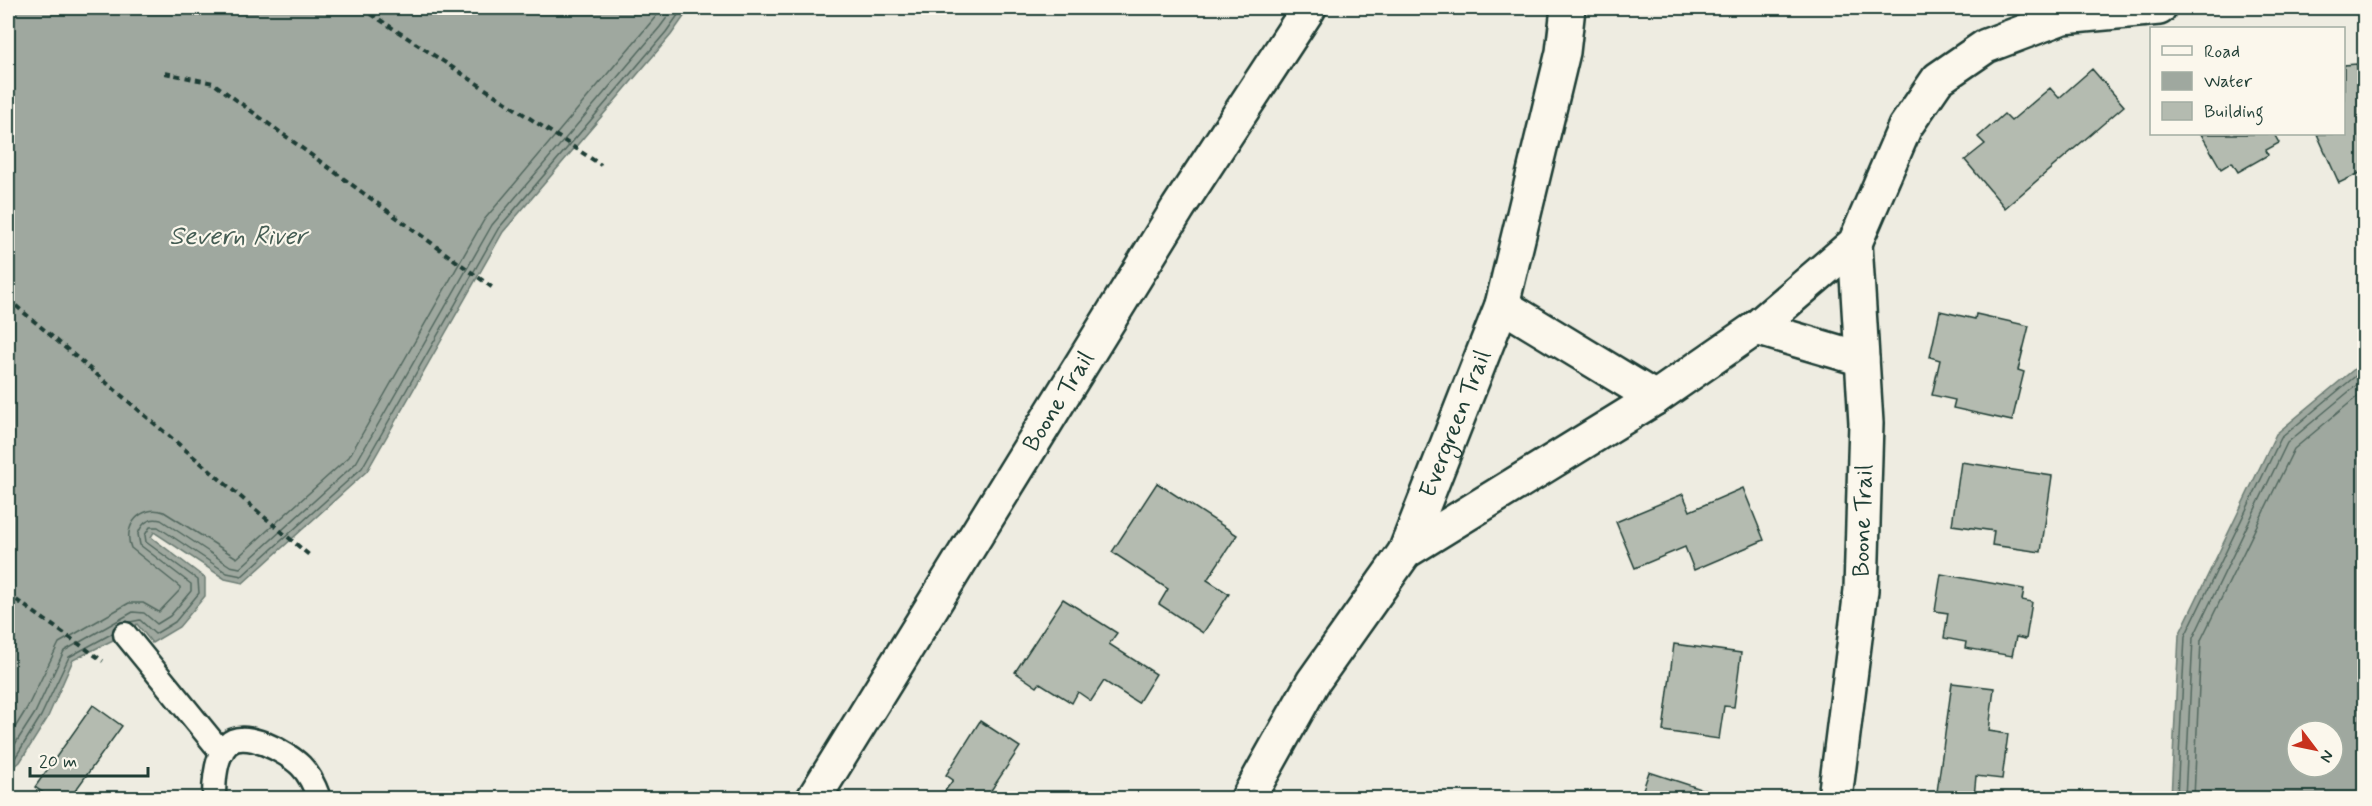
<svg xmlns="http://www.w3.org/2000/svg" width="2372" height="806" viewBox="0 0 2372 806" font-family="Mynerve,sans-serif">
<rect width="100%" height="100%" fill="#eeece1"/>
<filter id="ink" filterUnits="userSpaceOnUse"><feTurbulence type="fractalNoise" baseFrequency=".0167" numOctaves="2"/><feDisplacementMap in="SourceGraphic" scale="12" xChannelSelector="R" yChannelSelector="G"/><feConvolveMatrix kernelMatrix="1 2 1 2 8 2 1 2 1" color-interpolation-filters="sRGB"/></filter>
<g filter="url(#ink)">
<path fill="#9fa89f" stroke="#6c7d74" stroke-width="1.5" fill-rule="evenodd" d="M8 8H690L671 35 503 232 367 471 243 583 225 579 154 532 151 537 205 578V596L179 627 152 643 137 624 125 634 73 660 47 719 20 762 8 772Z
M2364 361V798H2171L2179 635 2276 434ZM2297 731H2333V767H2297Z"/>
<g fill="none" stroke-linecap="round" stroke-linejoin="round">
<path stroke="#52685f" stroke-width="1.5" d="M130 622 140 620 155 634 175 622 199 593 198 580 146 542 145 535 150 527H158L227 573 242 576 362 468 498 229 666 32 683 8
M8 739 27 708 59 643 129 603H143L159 612 180 590V587L131 548C122 526 141 504 164 512L237 558 349 457 484 220 663 8
M8 755 35 713 64 651 133 612 144 613 157 624 170 616 191 591V584L140 545 138 534C142 523 149 517 161 520L230 566 240 568 356 463 492 225 660 27 674 8
M8 764 15 758 41 716 69 657 113 633
M2177 798 2185 636 2281 438 2364 369
M2185 798 2193 638 2287 443 2364 379
M2194 798 2201 640 2294 449 2364 391"/>
</g>
<path fill="#b4bbb0" stroke="#1f3d34" stroke-width="1.5" d="M2357 64 2359 79H2364V171L2339 183 2317 134H2344V65Z
M2092 69 2124 106 2005 208 1965 160 1985 144 1978 137 2004 114 2011 121 2050 88 2059 98Z
M2201 134H2274L2279 143 2266 150 2268 155 2238 172 2232 162 2221 169Z
M1940 311 1975 319 1976 314 2029 326 2018 370 2024 372 2012 421 1953 408 1955 400 1932 395 1940 360 1930 357Z
M1961 462 2052 476 2041 552 1992 545 1994 531 1952 525Z
M1157 483 1237 535 1207 580 1229 594 1203 633 1159 604 1168 589 1112 552Z
M1743 488 1764 540 1694 570 1685 547 1635 568 1616 522 1683 494 1690 511Z
M1941 574 2024 589 2022 600 2032 602 2026 639 2016 637 2012 656 1965 648 1966 642 1944 638 1948 613 1935 611Z
M1063 599 1117 633 1109 644 1156 674 1138 703 1104 681 1091 701 1078 692 1072 703 1040 683 1037 687 1015 672Z
M1674 644 1741 653 1734 707 1724 706 1719 739 1663 731Z
M1952 683 1994 688 1989 731 2008 734 2002 779 1976 776 1974 797 1937 792Z
M93 705 122 726 70 798H51L35 787Z
M980 721 1020 747 986 798H948L942 795 953 780 946 775Z
M1649 772 1726 797 1725 798H1640Z
M1106 792 1117 798H1102Z"/>
<g fill="none" stroke-linecap="round" stroke-linejoin="round">
<g stroke="#1f3d34" stroke-width="27">
<path id="service" d="M125 634 222 753
M214 798C214 783 215 757 227 745 243 727 288 753 301 766 310 775 315 787 319 798"/>
</g>
<g stroke="#1f3d34" stroke-width="38">
<g id="minor">
<path d="M1502 305 1655 398"/>
<path d="M1756 328 1862 359"/>
<path d="M1405 552 1655 398 1756 328 1855 243 1905 127 1938 79 1986 46 2063 17 2159 8"/>
<path id="s1" d="M814 798 1178 208 1309 8"/>
<path id="s2" d="M1248 798 1313 682 1405 552 1502 305 1563 52 1568 8"/>
<path id="s3" d="M1835 798 1861 590 1866 423 1855 243"/>
</g>
</g>
<path stroke="#1f3d34" stroke-width="4" stroke-dasharray="6 4.5" stroke-linecap="butt" d="M362 8 601 165
M165 73 213 83 493 288
M8 299 309 555
M8 594 103 661"/>
<use href="#service" stroke="#fbf7ec" stroke-width="22"/>
<use href="#minor" stroke="#fbf7ec" stroke-width="33"/>
</g>
</g>
<g text-anchor="middle" dominant-baseline="central" stroke-width="4.5" stroke-linejoin="round" paint-order="stroke">
<g font-size="24" fill="#1f3d34" stroke="#fbf7ec">
<text stroke="none"><textPath href="#s1" startOffset="466">Boone Trail</textPath></text>
<text stroke="none"><textPath href="#s2" startOffset="430">Evergreen Trail</textPath></text>
<text stroke="none"><textPath href="#s3" startOffset="279">Boone Trail</textPath></text>
</g>
<g font-size="26" font-style="italic" fill="#455d54" stroke="#fbf7ec">
<text x="238" y="237">Severn River</text>
</g>
</g>
<rect width="2372" height="806" fill="none" stroke="#fbf7ec" stroke-width="30"/>
<rect x="15" y="15" width="2342" height="776" fill="none" stroke="#1f3d34" stroke-width="2" filter="url(#ink)"/>
<rect x="2150" y="27" width="195" height="108" fill="#fbf7ec" stroke="#a3ada2" stroke-width="1.5"/>
<rect x="2162" y="46" width="30" height="9" fill="#fbf7ec" stroke="#a3ada2" stroke-width="1.5"/>
<text x="2204" y="57" font-size="18" fill="#1f3d34">Road</text>
<rect x="2162" y="72" width="30" height="18" fill="#9fa89f" stroke="#a3ada2" stroke-width="1.5"/>
<text x="2204" y="87" font-size="18" fill="#1f3d34">Water</text>
<rect x="2162" y="102" width="30" height="18" fill="#b4bbb0" stroke="#a3ada2" stroke-width="1.5"/>
<text x="2204" y="117" font-size="18" fill="#1f3d34">Building</text>
<g transform="translate(2315 749) rotate(122)"><circle r="28" fill="#fbf7ec" stroke="#a3ada2" stroke-width="1.5"/>
<path d="M0-4.5L10 22L0 15L-10 22Z" fill="#c8321e"/>
<text y="-9" font-size="16" font-weight="bold" text-anchor="middle" fill="#1f3d34">N</text>
</g>
<path d="M30 767v9h118v-9" fill="none" stroke="#1f3d34" stroke-width="3"/>
<text x="39" y="767" font-size="18" fill="#1f3d34" stroke="#fbf7ec" stroke-width="4.5" paint-order="stroke">20 m</text>
</svg>
